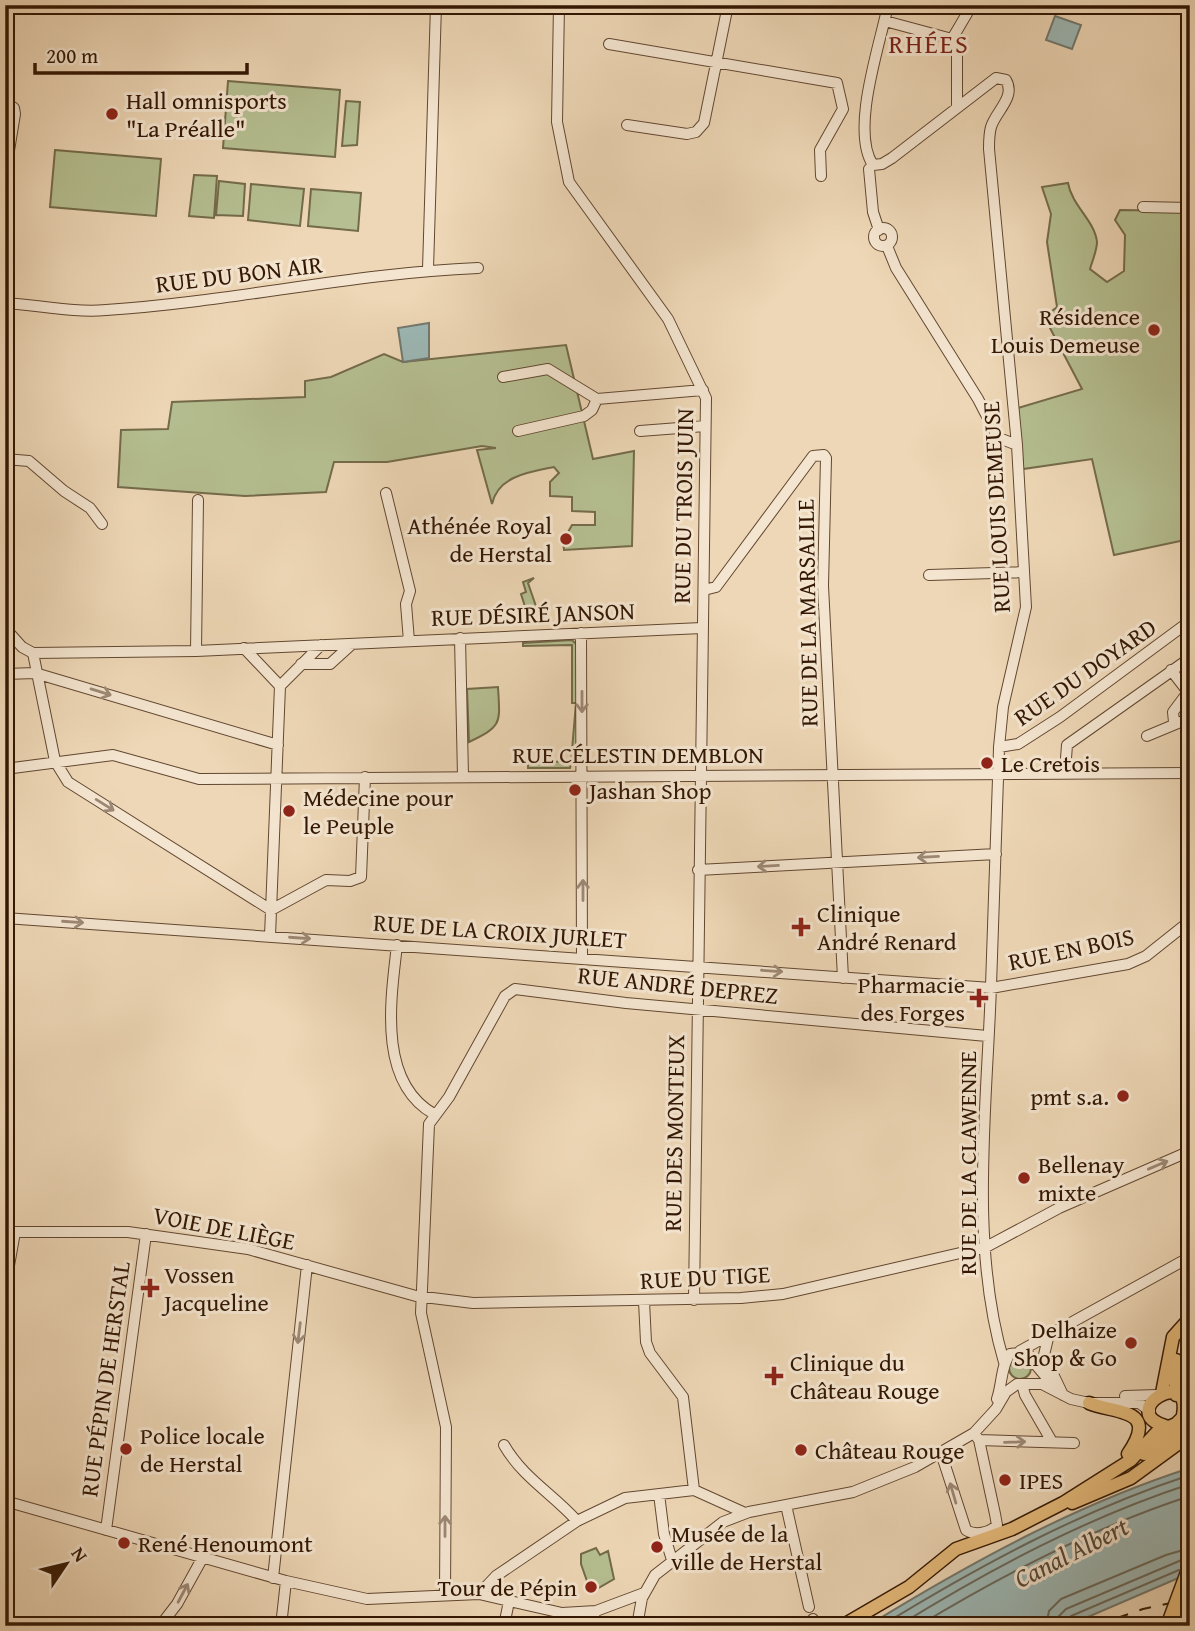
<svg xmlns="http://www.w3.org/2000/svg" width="1195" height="1631" viewBox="0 0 1195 1631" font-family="'Gentium Book Plus',serif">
<rect width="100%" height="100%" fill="#eed7b6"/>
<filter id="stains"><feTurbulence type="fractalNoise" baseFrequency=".00286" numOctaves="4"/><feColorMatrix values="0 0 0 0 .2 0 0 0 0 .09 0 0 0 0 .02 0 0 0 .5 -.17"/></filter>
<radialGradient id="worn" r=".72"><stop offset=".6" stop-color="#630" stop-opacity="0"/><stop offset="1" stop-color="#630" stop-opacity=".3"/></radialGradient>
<path fill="#b5bf91" stroke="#746b4a" stroke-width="2" d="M228 81 340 90 335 157 223 148Z
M346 101 360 102 357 145 342 146Z
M55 150 161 159 156 216 50 207Z
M194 175 217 176 214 218 189 216Z
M219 181 245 184 243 216 216 215Z
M1068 183C1072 206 1095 221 1097 242 1097 250 1092 262 1090 269L1107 282 1124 271 1125 235 1115 220 1120 210 1190 211V539L1114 555 1092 459 1023 469 1018 408 1082 389 1050 328 1052 311 1057 307 1047 242 1051 214 1042 187Z
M251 184 304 189 300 226 248 220Z
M311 189 361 193 358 231 308 226Z
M566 345 593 459 634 451 632 546 564 550 563 541 572 525H595V512L572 511V497L550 496V482L559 473 554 467C529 472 498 476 492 504L477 450 496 448 482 446 387 462H334L326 492 245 496 118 487 121 430 168 429 172 402 305 397V381L331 377 384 354 403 362Z
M534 578 528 583 538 612 530 614 532 621 530 622 521 594 526 592 523 582Z
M572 640 577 645V760H572L570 768H528V761L571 762 576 703H572V645L523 646V643Z
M498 687C500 723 503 726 469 742L467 689Z
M1009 1368a11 11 0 1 1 22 0a11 11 0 1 1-22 0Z
M596 1548 600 1555 608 1551 614 1579 595 1590 593 1585 588 1584 581 1564V1554Z"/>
<path fill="#9cb8b6" stroke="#72786e" stroke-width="2" d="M1055 16 1081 25 1072 49 1046 40Z
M429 323V358L403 362 398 328Z
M1190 1468V1573L1067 1626H867C970 1563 1075 1505 1190 1468Z"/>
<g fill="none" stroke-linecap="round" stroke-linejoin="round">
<path stroke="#68685c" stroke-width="2" d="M881 1626C979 1566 1080 1511 1190 1475
M898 1626C990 1569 1086 1518 1190 1484
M918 1626C1004 1574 1094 1527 1190 1496
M1046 1626 1049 1611 1061 1599 1166 1555 1190 1548
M1057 1626 1059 1616 1066 1609 1184 1559
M1066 1626 1071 1616 1179 1570"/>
<g stroke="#624730" stroke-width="12">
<path id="minor" d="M559 5 557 122 569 182 668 319 706 398 694 1300
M888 5C880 45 850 130 873 165L882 164 892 158 996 78 1006 80C1016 97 996 111 991 127 989 134 989 142 989 149L1017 445 1026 607 1003 707 999 747C997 827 994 907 991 986 987 1107 969 1245 1004 1362
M885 21 952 39 957 48V107
M952 39 972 5
M609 44 837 83 843 109 820 150 821 176
M5 102 14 108 15 114 5 175
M627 125 687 134 696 132 704 123 728 5
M869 169 873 212 879 230
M1143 207 1190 208
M874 237a9 9 0 1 1 18 0a9 9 0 1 1-18 0Z
M887 246 896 268 978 399 995 432 999 438 1017 445
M428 269 436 5
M5 303C38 305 74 313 106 310 231 302 353 273 478 268
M503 377 548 369 597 399 703 390
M518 431 584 416 592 410 597 399
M640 431 705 426
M5 459 29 461 64 491 90 508 102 524
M386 493 410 591 406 604 409 641
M929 575 1024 572
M704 590 716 587 813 456 824 455 826 458 823 586 843 978
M5 628 22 647 33 653
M581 633 582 958
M460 638 463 776
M244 648 280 686
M196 651 198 500
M33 653 196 651 702 628
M33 653 55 761 68 782 271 910 326 880 350 881 361 877 365 777
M301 664H330L352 644
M1171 670 1188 692
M5 674 35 673 278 745
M280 686 321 645
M1174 722 1173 712 1188 692
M1147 736 1183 721
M999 747 1018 744 1060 717 1190 621
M5 769 113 755 199 779 1190 773
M1065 772 1067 745 1190 658
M698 870 996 854
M5 918 991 988 1128 964 1146 956 1190 921
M270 936 280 686
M397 945C391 998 377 1082 434 1114
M5 1288 15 1232H128L248 1249 416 1296 473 1303 741 1298 783 1294 986 1247 1059 1208 1190 1151
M644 1301 646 1342 650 1353 683 1397 694 1490
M1049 1334 1044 1355 1063 1395
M1020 1351 1190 1257
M1036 1365 1053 1385
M1022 1384 1025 1395 1051 1440
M1125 1396 1157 1395
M997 1399C1002 1385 1001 1365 1010 1354L1026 1352 1036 1363
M979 1440 1074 1443
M504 1445C523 1478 553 1494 577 1521
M941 1453 966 1530C975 1536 990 1533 997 1525L995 1514 979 1440 974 1433
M659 1494 664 1534 672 1560
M5 1501 286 1581 367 1599 479 1594 562 1613 596 1611 644 1593
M786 1505 809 1607
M106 1530 146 1234
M273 1578 307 1265
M445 1594 446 1427 421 1313 429 1124 449 1097 505 996 515 989 626 1003 987 1036
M479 1594 496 1576 577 1521 625 1498 694 1490 745 1513
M562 1613 576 1626
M813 1619 815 1626
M160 1626 177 1604 203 1557
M281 1626 286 1581
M504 1626 509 1601
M589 1626 596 1611
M637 1626 642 1598 655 1575 723 1522 749 1512 853 1492 915 1467 974 1433 996 1409 1006 1392 1017 1384H1042L1071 1399 1089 1403H1139L1150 1411"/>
</g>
<g stroke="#331703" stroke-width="15">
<path id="major" d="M1176 1360V1395
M1162 1393 1173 1337 1190 1318
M1089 1403C1115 1414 1160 1407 1128 1454
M1165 1426C1116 1411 1192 1365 1183 1415
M1144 1454 1190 1425
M1072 1503 1131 1478 1190 1435
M842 1626 909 1587 956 1549 1012 1529 1063 1503 1131 1460 1157 1432 1176 1424 1190 1410"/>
</g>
<use href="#minor" stroke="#f4e5d0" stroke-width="10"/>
<use href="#major" stroke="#e7bc7b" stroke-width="12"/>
<path stroke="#331703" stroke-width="2" stroke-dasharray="12 12" stroke-linecap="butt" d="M1094 1626 1143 1609 1190 1599"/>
<g stroke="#331703" stroke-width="15" stroke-linecap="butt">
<path id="major-bridge" d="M1167 1626 1190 1564
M1178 1626 1190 1594"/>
</g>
<use href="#major-bridge" stroke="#e7bc7b" stroke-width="12"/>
</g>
<defs><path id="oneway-shaft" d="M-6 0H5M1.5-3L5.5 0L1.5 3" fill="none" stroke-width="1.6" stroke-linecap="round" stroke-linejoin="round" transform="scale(1.75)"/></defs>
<g stroke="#9d8874">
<use href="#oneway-shaft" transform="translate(101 692) rotate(17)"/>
<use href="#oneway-shaft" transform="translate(582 702) rotate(90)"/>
<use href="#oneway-shaft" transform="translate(105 805) rotate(32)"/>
<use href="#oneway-shaft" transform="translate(928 857) rotate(177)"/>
<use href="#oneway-shaft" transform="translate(768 866) rotate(177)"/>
<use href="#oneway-shaft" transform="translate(583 890) rotate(-90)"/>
<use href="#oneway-shaft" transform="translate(73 922) rotate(4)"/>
<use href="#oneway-shaft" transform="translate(300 938) rotate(4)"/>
<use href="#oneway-shaft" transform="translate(772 971) rotate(4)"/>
<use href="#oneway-shaft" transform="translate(1158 1165) rotate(-23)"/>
<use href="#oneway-shaft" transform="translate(299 1333) rotate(97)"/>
<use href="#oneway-shaft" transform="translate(1015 1442) rotate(-2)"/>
<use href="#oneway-shaft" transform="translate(953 1493) rotate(-106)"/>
<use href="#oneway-shaft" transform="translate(445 1526) rotate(-90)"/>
<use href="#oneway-shaft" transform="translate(183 1593) rotate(-62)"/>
</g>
<g fill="#8f2418" stroke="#f4e5d0" stroke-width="2.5">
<circle cx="112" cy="114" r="7"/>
<circle cx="1154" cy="330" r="7"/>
<circle cx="566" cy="539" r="7"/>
<circle cx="987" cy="763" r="7"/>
<circle cx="575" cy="790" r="7"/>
<circle cx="289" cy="811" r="7"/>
<path d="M797.5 916.5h7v7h7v7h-7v7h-7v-7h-7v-7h7z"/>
<path d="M975.5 987.5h7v7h7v7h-7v7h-7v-7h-7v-7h7z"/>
<circle cx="1123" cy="1096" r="7"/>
<circle cx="1024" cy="1178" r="7"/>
<path d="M146.5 1277.5h7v7h7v7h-7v7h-7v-7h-7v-7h7z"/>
<circle cx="1131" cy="1343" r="7"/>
<path d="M770.5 1365.5h7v7h7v7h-7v7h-7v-7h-7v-7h7z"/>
<circle cx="126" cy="1449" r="7"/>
<circle cx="801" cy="1450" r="7"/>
<circle cx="1005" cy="1480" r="7"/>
<circle cx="124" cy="1543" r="7"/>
<circle cx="657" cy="1547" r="7"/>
<circle cx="591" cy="1587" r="7"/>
</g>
<g text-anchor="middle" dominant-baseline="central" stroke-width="6" stroke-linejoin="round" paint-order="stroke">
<g font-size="24" fill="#331703" stroke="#f4e5d0" text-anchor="start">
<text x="126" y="100">Hall omnisports<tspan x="126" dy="28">"La Préalle"</tspan></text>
<text x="1140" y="316" text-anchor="end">Résidence<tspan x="1140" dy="28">Louis Demeuse</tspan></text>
<text x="552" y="525" text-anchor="end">Athénée Royal<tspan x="552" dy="28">de Herstal</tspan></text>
<text x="1001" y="763">Le Cretois</text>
<text x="589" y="790">Jashan Shop</text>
<text x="303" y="797">Médecine pour<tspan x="303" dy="28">le Peuple</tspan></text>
<text x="817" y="913">Clinique<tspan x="817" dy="28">André Renard</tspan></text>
<text x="965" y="984" text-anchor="end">Pharmacie<tspan x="965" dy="28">des Forges</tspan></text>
<text x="1109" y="1096" text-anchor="end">pmt s.a.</text>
<text x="1038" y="1164">Bellenay<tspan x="1038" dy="28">mixte</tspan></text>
<text x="164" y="1274">Vossen<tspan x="164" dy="28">Jacqueline</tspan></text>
<text x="1117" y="1329" text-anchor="end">Delhaize<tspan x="1117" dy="28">Shop &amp; Go</tspan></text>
<text x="790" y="1362">Clinique du<tspan x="790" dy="28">Château Rouge</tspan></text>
<text x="140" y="1435">Police locale<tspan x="140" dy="28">de Herstal</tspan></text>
<text x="815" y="1450">Château Rouge</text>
<text x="1019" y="1480">IPES</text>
<text x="671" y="1533">Musée de la<tspan x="671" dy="28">ville de Herstal</tspan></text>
<text x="138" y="1543">René Henoumont</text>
<text x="577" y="1587" text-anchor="end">Tour de Pépin</text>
</g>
<g font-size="24" fill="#331703" stroke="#f4e5d0">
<text transform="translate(239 274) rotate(-7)">RUE DU BON AIR</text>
<text transform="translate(683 506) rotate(-89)">RUE DU TROIS JUIN</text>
<text transform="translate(996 507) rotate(-93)">RUE LOUIS DEMEUSE</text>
<text transform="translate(807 613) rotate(-91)">RUE DE LA MARSALILE</text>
<text transform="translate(533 614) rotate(-2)">RUE DÉSIRÉ JANSON</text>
<text transform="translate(1085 672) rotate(-35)">RUE DU DOYARD</text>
<text x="638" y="754">RUE CÉLESTIN DEMBLON</text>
<text transform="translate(500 931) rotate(4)">RUE DE LA CROIX JURLET</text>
<text transform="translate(1071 949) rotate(-12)">RUE EN BOIS</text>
<text transform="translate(678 985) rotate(6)">RUE ANDRÉ DEPREZ</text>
<text transform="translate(674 1133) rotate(-89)">RUE DES MONTEUX</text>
<text transform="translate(967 1163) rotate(-90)">RUE DE LA CLAWENNE</text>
<text transform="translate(224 1228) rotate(11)">VOIE DE LIÈGE</text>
<text transform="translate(705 1277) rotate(-3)">RUE DU TIGE</text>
<text transform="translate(105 1379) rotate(-82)">RUE PÉPIN DE HERSTAL</text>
</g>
<g font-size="26" letter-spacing="2" fill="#7a1f14" stroke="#f4e5d0">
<text x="929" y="43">RHÉES</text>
</g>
<g font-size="26" font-style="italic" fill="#524739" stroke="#f4e5d0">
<text transform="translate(1071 1552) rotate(-27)">Canal Albert</text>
</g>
</g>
<rect width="1195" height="1631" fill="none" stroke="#eed7b6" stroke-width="28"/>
<rect x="7" y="7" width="1181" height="1617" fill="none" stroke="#331703" stroke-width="3.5"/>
<rect x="14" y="14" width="1167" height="1603" fill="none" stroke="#331703" stroke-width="2"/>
<g transform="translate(66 1564) rotate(55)" stroke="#f4e5d0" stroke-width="5" paint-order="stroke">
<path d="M0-5L12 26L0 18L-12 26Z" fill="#331703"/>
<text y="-10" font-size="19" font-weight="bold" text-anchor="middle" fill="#331703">N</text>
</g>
<path d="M35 63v10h212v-10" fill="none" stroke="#331703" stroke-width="3.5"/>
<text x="46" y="63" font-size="21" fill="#331703" stroke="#f4e5d0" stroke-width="5" paint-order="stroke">200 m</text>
<rect width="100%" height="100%" filter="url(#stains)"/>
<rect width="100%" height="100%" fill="url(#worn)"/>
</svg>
